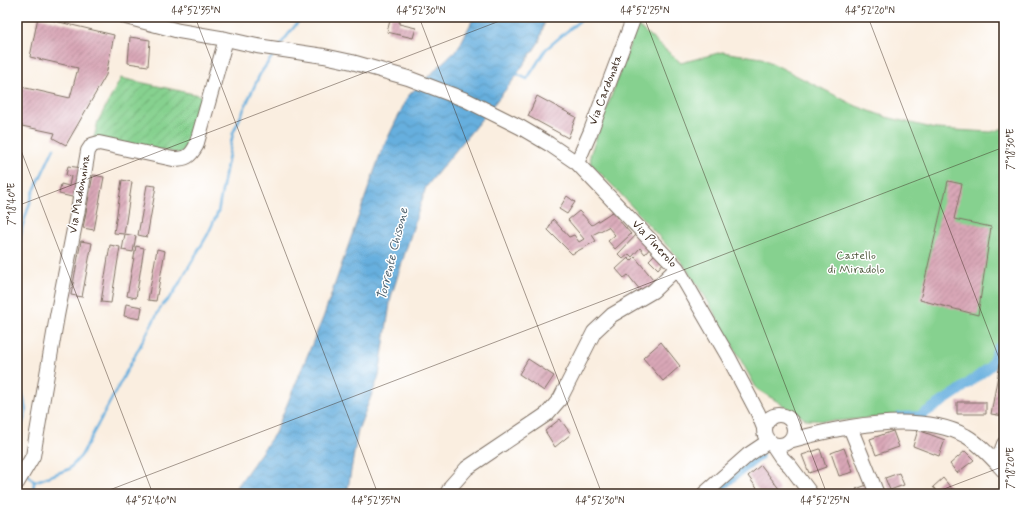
<svg xmlns="http://www.w3.org/2000/svg" width="1021" height="511" viewBox="0 0 1021 511" font-family="Mynerve,sans-serif">
<defs>
<pattern id="garden-furrows" width="10" height="10" patternUnits="userSpaceOnUse"><rect width="10" height="10" fill="#86d18f"/><path d="M-1 1l2-2M0 10L10 0M9 11l2-2" fill="none" stroke="#6faa74"/></pattern>
<pattern id="water-waves" width="16" height="10" patternUnits="userSpaceOnUse"><rect width="16" height="10" fill="#66afde"/><path d="M0 5q4-4 8 0t8 0" fill="none" stroke="#558fb3"/></pattern>
<pattern id="building-hatch" width="6" height="6" patternUnits="userSpaceOnUse"><rect width="6" height="6" fill="#d9a7b7"/><path d="M-1 1l2-2M0 6l6-6M5 7l2-2" fill="none" stroke="#b18894"/></pattern>
</defs>
<rect width="100%" height="100%" fill="#fff"/>
<filter id="ink" filterUnits="userSpaceOnUse"><feTurbulence type="fractalNoise" baseFrequency=".025" numOctaves="2"/><feDisplacementMap in="SourceGraphic" scale="8" xChannelSelector="R" yChannelSelector="G"/><feConvolveMatrix kernelMatrix="1 2 1 2 8 2 1 2 1" color-interpolation-filters="sRGB"/></filter>
<filter id="wash" filterUnits="userSpaceOnUse"><feTurbulence type="fractalNoise" baseFrequency=".012" numOctaves="4" result="noise"/><feDisplacementMap in="SourceGraphic" scale="16" xChannelSelector="R" yChannelSelector="G"/><feGaussianBlur stdDeviation="0.9" result="paint"/><feColorMatrix in="noise" values="0 0 0 0 0 0 0 0 0 0 0 0 0 0 0 0 0 1.4 0 .05"/><feComposite in="paint" operator="in"/></filter>
<g filter="url(#wash)">
<rect width="100%" height="100%" fill="#faeee0"/>
<path fill="#86d18f" stroke="#607e56" d="M637 25 681 63 722 52 762 58 856 106 886 117 936 129 991 132 1004 128V350L981 371 946 396 919 414 836 421 807 420 757 389 706 298 681 261 616 189 591 164 590 155Z"/>
<path fill="url(#garden-furrows)" stroke="#607e56" d="M121 78 203 96 188 150 182 154 94 138 98 121Z"/>
<path fill="url(#water-waves)" stroke="#506c7e" d="M474 17H546L539 42 511 83 426 187 391 297 379 376 358 430 347 494H232L275 433 323 318 381 152 408 96 459 47Z"/>
<g fill="none" stroke-linecap="round" stroke-linejoin="round">
<path stroke="#66afde" stroke-width="2.5" d="M280 45 302 17
M517 74 527 79 546 49 584 17
M17 259 22 228 33 193 54 148
M17 367 26 411 17 443
M17 446 19 461 22 465
M28 474 34 482 33 494
M34 482 69 469 81 456 161 307 173 294 208 234 218 212 233 133 260 74 274 54"/>
<path stroke="#66afde" stroke-width="10" d="M900 417 920 416 957 392 991 366 998 348 1004 347
M716 494 721 486 759 456"/>
</g>
<g id="blocks">
<path fill="url(#building-hatch)" d="M38 17 114 35 106 75 66 145 53 138 55 133 17 125V86L70 98 78 68 30 57Z
M391 17H400L399 24 416 28 413 38 387 32Z
M130 37 150 40 148 66 128 63Z
M537 96 576 117 568 138 528 116Z
M68 166 82 168 76 198 59 194 61 184 69 186 71 176 66 175Z
M93 175 104 177 94 230 83 228Z
M122 180 132 182 124 234 114 233Z
M948 181 962 184 954 219 991 227 978 315 920 300Z
M147 185 156 186 147 237 138 235Z
M567 196 575 202 567 214 559 209Z
M579 211 592 225 612 212 631 234 615 249 608 241 615 235 608 227 592 235 596 241 572 254 548 230 553 219 569 237 574 235 579 242 584 239 568 220Z
M638 233 651 247 645 254 640 248 632 257 629 254 623 259 618 254Z
M125 234 136 236 133 252 122 250Z
M81 241 92 243 82 297 71 295Z
M110 245 120 247 111 303 101 302Z
M136 246 144 248 136 298 127 296Z
M157 249 165 251 156 301 148 300Z
M655 254 664 262 658 269 649 260Z
M635 257 657 284 644 295 628 275 624 278 616 269 628 258 631 261Z
M126 304 142 307 140 319 124 316Z
M661 342 680 366 663 381 643 358Z
M1002 352H1004V416L991 414Z
M528 359 554 376 544 391 519 374Z
M957 402H986V414H957Z
M560 419 571 434 555 447 545 431Z
M918 430 945 440 939 456 913 446Z
M893 431 899 447 876 455 870 439Z
M844 448 853 472 839 476 831 453Z
M820 449 826 467 809 473 802 455Z
M965 451 974 460 957 473 950 464Z
M761 465 780 490 775 494H761L748 476Z
M899 473 904 485 890 490 885 478Z
M943 478 956 494H939L933 487Z
M867 485 871 494H858L856 489Z"/>
</g>
</g>
<g filter="url(#ink)">
<use href="#blocks" fill-opacity="0" stroke="#7e6f62" stroke-width="1"/>
<g fill="none" stroke-linecap="round" stroke-linejoin="round">
<g stroke="#7e6f62" stroke-width="16">
<path id="minor" d="M126 17 179 31 226 39 257 46 324 56 352 62 408 78 466 100 520 127 549 144 577 163 677 268 729 358 758 413 764 428
M577 163 590 133 634 17
M764 430a15 15 0 1 1 30 0a15 15 0 1 1-30 0Z
M850 427 877 494
M789 441C839 427 917 410 966 436 980 444 993 459 1004 471
M771 442 781 457 790 466 811 494
M997 463 1004 444
M17 483 33 456 57 316 79 204 88 151 92 145 99 143 173 159C186 159 190 157 196 146L226 39
M447 494 451 486 467 468 547 414 560 399 594 332 612 315 653 291 677 268
M704 494 748 455 769 441"/>
</g>
<use href="#minor" stroke="#fff" stroke-width="14"/>
</g>
</g>
<path fill="none" stroke="#3b2a1e" stroke-width="1" stroke-opacity="0.45" d="M195 17 378 494M419 17 602 494M644 17 827 494M868 17 1004 371M17 140 153 494M17 206 510 17M99 494 1004 147M931 494 1004 466"/>
<g text-anchor="middle" dominant-baseline="central" stroke-width="3" stroke-linejoin="round" paint-order="stroke">
<g font-size="12" fill="#3b2a1e" stroke="#fff">
<text transform="translate(606 90) rotate(-69)">Via Cardonata</text>
<text transform="translate(80 194) rotate(-80)">Via Madonnina</text>
<text transform="translate(654 244) rotate(47)">Via Pinerolo</text>
</g>
<g font-size="12" fill="#525c40" stroke="#fff">
<text x="856" y="256">Castello<tspan x="856" dy="14">di Miradolo</tspan></text>
</g>
<g font-size="13" font-style="italic" fill="#4c5f6b" stroke="#fff">
<text transform="translate(393 254) rotate(-76)">Torrente Chisone</text>
</g>
</g>
<rect width="1021" height="511" fill="none" stroke="#fff" stroke-width="44"/>
<rect x="22" y="22" width="977" height="467" fill="none" stroke="#3b2a1e" stroke-width="1.5"/>
<g font-size="10" text-anchor="middle" fill="#3b2a1e">
<text x="196" y="14">44°52'35"N</text>
<text x="421" y="14">44°52'30"N</text>
<text x="645" y="14">44°52'25"N</text>
<text x="870" y="14">44°52'20"N</text>
<text transform="translate(1010 149) rotate(-90)" y="4">7°18'30"E</text>
<text transform="translate(11 204) rotate(-90)" y="4">7°18'40"E</text>
<text transform="translate(1010 468) rotate(-90)" y="4">7°18'20"E</text>
<text x="151" y="504">44°52'40"N</text>
<text x="376" y="504">44°52'35"N</text>
<text x="600" y="504">44°52'30"N</text>
<text x="825" y="504">44°52'25"N</text>
</g>
</svg>
